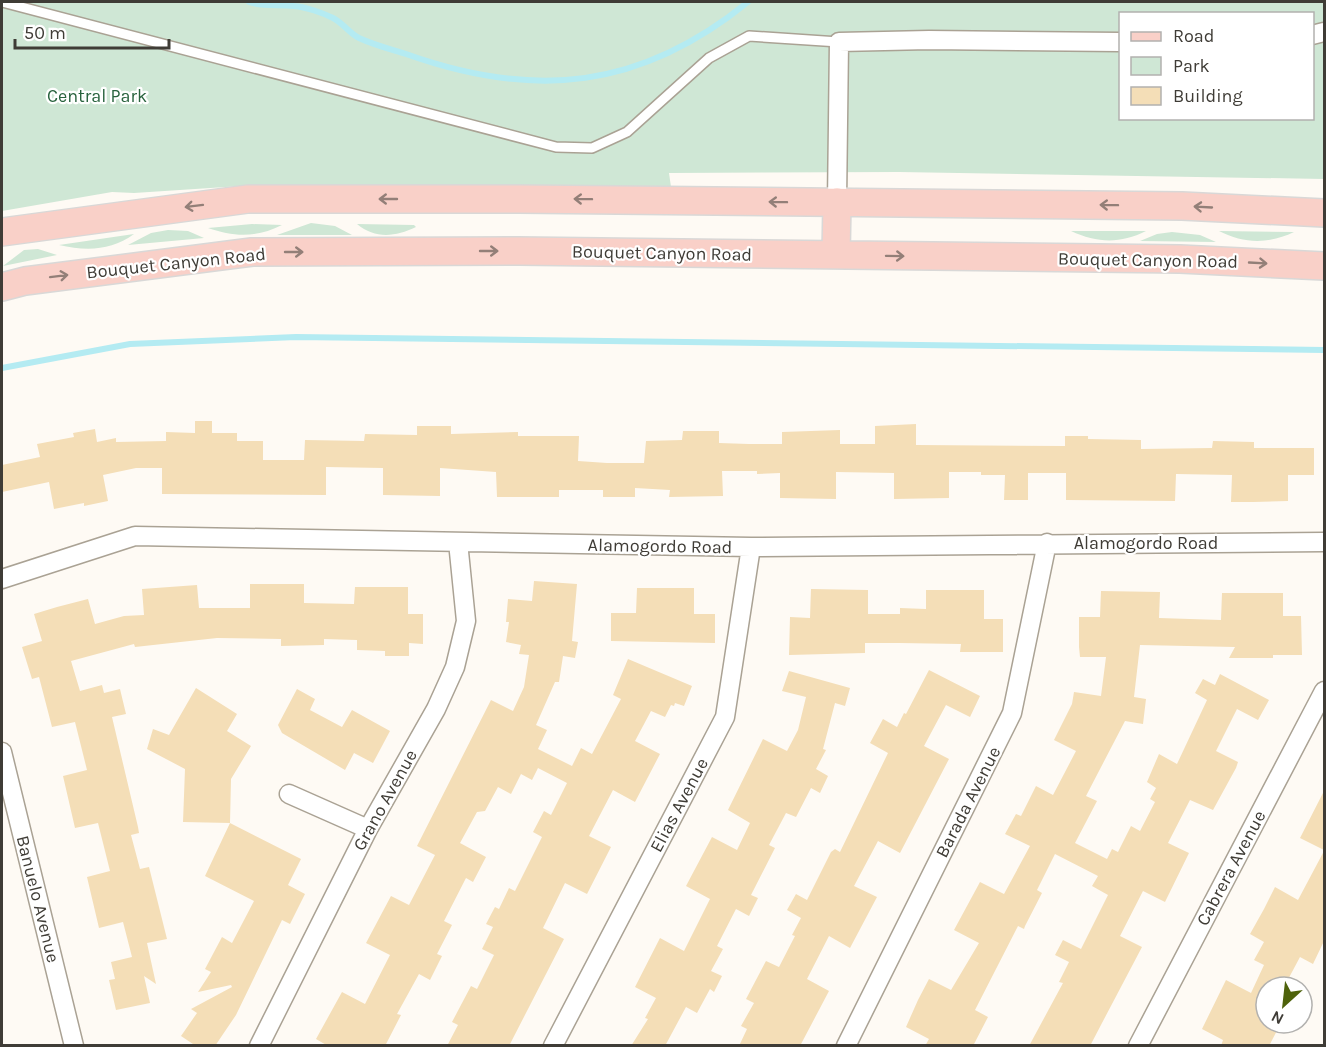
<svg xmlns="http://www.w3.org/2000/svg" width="1326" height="1047" viewBox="0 0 1326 1047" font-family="Karla,sans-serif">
<rect width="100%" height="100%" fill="#fefaf4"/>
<path fill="#cfe7d5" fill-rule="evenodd" d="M2 2H1324V179L899 172 669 173 671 187 241 186 134 193 112 192 2 211ZM1120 14H1312V118H1120Z
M311 223 335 226 352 235H277Z
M252 224 282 225C256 238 234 237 208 228Z
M357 224 414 225 416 227C395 237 375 239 357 224Z
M168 230 188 231 204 238 128 245 151 233Z
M1071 231H1146C1120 244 1097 243 1071 231Z
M1219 231 1294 232C1269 244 1244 244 1219 231Z
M1172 232 1200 235 1216 242 1140 241 1157 234Z
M134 234C111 251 86 251 59 245Z
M38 249 57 255 3 266 24 250Z"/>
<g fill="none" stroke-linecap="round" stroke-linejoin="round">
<path stroke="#b4ebf2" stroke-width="6" d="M249 2C262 7 280 4 294 6 306 7 323 13 333 18 343 23 349 33 359 38 374 45 390 49 406 54 535 100 641 89 748 2
M2 368 130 344 296 337 1324 350"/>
</g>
<path fill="#f4deb7" d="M195 421H212V433H237V441H263V460H304L305 440 364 441 365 434 417 435V426H451V434L518 432V436H579L578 461 607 463H644L646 441 682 440 683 431H719V443L749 444H782V432L840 430V444H875V426L916 424V445L1065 446V436H1088V439L1141 440V449L1212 448 1213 441 1254 442V448H1314V475H1288V501L1253 502H1231L1232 475 1176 474 1175 501 1066 500V473H1028V500H1004L1005 475H981V472H949V498L894 499V473L836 472V499L780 498V473L757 474V471H722L723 496 669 497 670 490 635 488V497H603V490H559V497H497L496 472 440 468V496L383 495V468L326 467V495L162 494V468H136L103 475 108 501 84 506V503L54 509 49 482 2 492V465L40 457 37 444 74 437 73 433 95 429 97 442 116 438V442L166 441V432L195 433Z
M534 581 577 584 572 641 578 642 575 658 563 656 559 682H555L536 725 547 730 538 749 572 766 581 748 592 754 621 699 613 695 628 659 692 686 684 706 675 703 674 706 671 705 665 717 651 711 635 741 660 754 635 802 613 790 589 836 611 847 587 894 565 883 543 928 564 939 509 1046H447L458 1025 452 1022 471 986 477 989 494 955 482 949 493 927 486 924 495 907 499 909 509 888 515 891 542 837 533 832 544 811 551 815 567 783 538 768 532 780 521 774 511 794 498 787 485 811 477 812 460 843 486 857 473 882 466 878 444 921 452 925 437 954 442 956 430 980 419 974 397 1014 401 1015 385 1046H328L316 1039 342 992 365 1004 390 955 366 943 391 896 409 905 435 855 417 846 491 700 513 711 524 687 529 655 519 654 521 645 506 642 509 622H506L508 599 532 601Z
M250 584H304V603L354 604 355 587H408V614H423V644L409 643V656H385V651L357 650V640L324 639V645L281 646V639L217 638 135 647 134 644 71 661 80 691 102 685 104 693 120 689 126 714 112 717 138 827 139 833 131 835 140 869 149 867 167 939 147 943 156 984 144 976 150 1003 116 1010 109 980 115 979 111 962 132 957 123 922 99 928 87 877 110 871 98 823 75 828 63 776 87 770 75 722 52 727 39 677 32 679 22 647 42 641 34 614 57 607 88 599 95 624 124 616 144 615 142 589 197 585 199 608H250Z
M637 588H694V614H715V643L611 641V613H636Z
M811 589 868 590V614H900V608L926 609V590H984V619H1003V652H960L961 644 899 643H865V653L789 655 790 617 810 618Z
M1101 591 1160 592 1159 618 1221 620 1222 593H1283V616H1301L1302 655H1273V658H1229L1235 647 1140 645 1134 697 1146 699 1143 724 1125 721 1086 796 1097 801 1075 843 1107 859 1112 849 1118 852 1131 826 1140 831 1155 802 1150 799 1156 788 1147 782 1159 754 1177 764 1207 700 1195 693 1203 679 1215 685 1220 674 1269 700 1258 720 1237 709 1216 751 1238 762 1236 768 1213 810 1190 800 1168 843 1189 853 1165 902 1143 891 1120 936 1142 947 1102 1023 1090 1046H1029L1063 983 1059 982 1069 962 1055 955 1063 940 1081 949 1108 895 1092 886 1098 876 1055 854 1037 890 1042 893 1025 926 1024 929 1018 926 975 1010 988 1017 973 1046H925L929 1039 906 1027 918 1000 929 979 951 990 979 943 954 930 980 882 1004 894 1030 846 1005 834 1016 814 1021 816 1036 786 1053 795 1076 751 1054 740 1072 704 1074 692 1101 696 1106 657H1080L1079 647V617H1100Z
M929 670 980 696 970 717 946 705 924 746 949 759 900 853 878 841 854 886 877 897 850 948 829 936 807 979 829 991 800 1046H739L747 1029 741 1026 754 1003 746 999 766 961 779 967 795 936 792 935 801 918 787 910 796 894 807 900 831 852 835 849 840 852 888 753 870 743 883 719 897 727 904 713 906 714Z
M789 671 850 688 845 706 835 703 823 749 826 750 816 769 828 776 820 793 811 788 796 817 786 813 769 845 775 848 751 895 758 898 749 916 736 909 717 946 723 949 711 971 722 976 714 992 710 989 697 1013 686 1007 665 1046H631L648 1019 645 1018 656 998 635 987 660 938 684 951 710 899 686 886 712 837 737 850 750 823 728 810 763 739 787 751 798 730 806 697 782 691Z
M196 688 237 714 227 731 251 746 231 779 230 823 183 822 185 769 147 749 153 729 169 735Z
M297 689 315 699 310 710 342 727 352 710 390 731 373 763 354 753 345 770 282 733 278 725Z
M1324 791V850L1300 838Z
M230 823 301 859 288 885 305 894 290 924 282 920 236 1015 215 1046H196L181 1036 197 1013 191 1009 232 987 231 985 198 992 211 972 205 969 222 937 232 943 254 901 205 876Z
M1324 851V941L1313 964 1300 957 1284 987H1266V1023H1281L1269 1046H1221L1223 1040 1202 1029 1226 980 1251 993 1264 965 1254 960 1264 942 1250 934 1264 909 1275 887 1298 900Z"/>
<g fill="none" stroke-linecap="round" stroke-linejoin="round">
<g stroke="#aaa294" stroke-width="12">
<path id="service" d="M2 2 556 147 592 148 627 132 709 58 749 36 839 42"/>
</g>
<g stroke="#aaa294" stroke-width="21">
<path id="minor" d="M1312 35 1324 32
M837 202 839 42 929 40 1120 42
M2 579 135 536 751 547 1324 542
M2 752 74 1046
M289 794 368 829
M259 1046 368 829 436 709 455 667 466 621 458 542
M553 1046 725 717 751 547
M846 1046 1012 713 1047 543
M1138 1046 1324 691"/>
</g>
<g stroke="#d9d8d7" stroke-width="30">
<path id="primary" d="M2 232 248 199H519L1182 206 1324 213
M836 255 837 202
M2 287 25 281 252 252 519 251 1180 259 1324 266"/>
</g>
<use href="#service" stroke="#fff" stroke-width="9"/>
<use href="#minor" stroke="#fff" stroke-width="18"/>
<use href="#primary" stroke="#f9d0c8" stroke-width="27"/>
</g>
<defs><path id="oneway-shaft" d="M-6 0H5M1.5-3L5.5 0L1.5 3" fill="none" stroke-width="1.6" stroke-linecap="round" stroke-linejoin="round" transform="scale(1.5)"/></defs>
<g stroke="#937f78">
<use href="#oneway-shaft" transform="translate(388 199) rotate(180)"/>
<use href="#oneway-shaft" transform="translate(583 199) rotate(-179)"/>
<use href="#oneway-shaft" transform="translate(778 202) rotate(-179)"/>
<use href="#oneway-shaft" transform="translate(1109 205) rotate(-179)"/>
<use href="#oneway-shaft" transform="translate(194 206) rotate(173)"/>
<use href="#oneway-shaft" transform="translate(1203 207) rotate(-177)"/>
<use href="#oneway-shaft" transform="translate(489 251)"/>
<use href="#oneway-shaft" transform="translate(294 252)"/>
<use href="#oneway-shaft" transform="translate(895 256) rotate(1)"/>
<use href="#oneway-shaft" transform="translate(1258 263) rotate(3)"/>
<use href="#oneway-shaft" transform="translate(59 276) rotate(-7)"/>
</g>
<g text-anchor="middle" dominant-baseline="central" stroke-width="4.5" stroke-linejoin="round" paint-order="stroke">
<g font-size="18" fill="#29633e" stroke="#fff">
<text x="97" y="96">Central Park</text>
</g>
<g font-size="18" fill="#3f3c36" stroke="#fff">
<text transform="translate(662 253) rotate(1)">Bouquet Canyon Road</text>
<text transform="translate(1148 260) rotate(1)">Bouquet Canyon Road</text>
<text transform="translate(176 263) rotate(-6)">Bouquet Canyon Road</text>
<text x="1146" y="543">Alamogordo Road</text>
<text transform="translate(660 546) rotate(1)">Alamogordo Road</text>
<text transform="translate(385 800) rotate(-61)">Grano Avenue</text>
<text transform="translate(968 802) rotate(-63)">Barada Avenue</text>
<text transform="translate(679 805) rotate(-62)">Elias Avenue</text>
<text transform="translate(1231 868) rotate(-62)">Cabrera Avenue</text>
<text transform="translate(38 899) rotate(76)">Banuelo Avenue</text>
</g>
</g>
<rect width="1326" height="1047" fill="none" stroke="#3f3c36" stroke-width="6"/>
<rect x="1119" y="12" width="195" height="108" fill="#ffffff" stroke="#b2b1af" stroke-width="1.5"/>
<rect x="1131" y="32" width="30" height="9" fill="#f9d0c8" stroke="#b2b1af" stroke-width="1.5"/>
<text x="1173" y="42" font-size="18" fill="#3f3c36">Road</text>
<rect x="1131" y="57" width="30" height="18" fill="#cfe7d5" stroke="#b2b1af" stroke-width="1.5"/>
<text x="1173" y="72" font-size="18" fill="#3f3c36">Park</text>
<rect x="1131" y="87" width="30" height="18" fill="#f4deb7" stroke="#b2b1af" stroke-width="1.5"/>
<text x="1173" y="102" font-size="18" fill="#3f3c36">Building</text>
<g transform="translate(1284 1005) rotate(207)"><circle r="28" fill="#ffffff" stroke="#b2b1af" stroke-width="1.5"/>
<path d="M0-4.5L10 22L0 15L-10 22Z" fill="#4e620b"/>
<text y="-9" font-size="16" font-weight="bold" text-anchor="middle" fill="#3f3c36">N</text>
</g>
<path d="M15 39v9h154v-9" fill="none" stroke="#3f3c36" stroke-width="3"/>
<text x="24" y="39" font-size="18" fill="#3f3c36" stroke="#ffffff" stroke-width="4.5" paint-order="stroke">50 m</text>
</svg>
